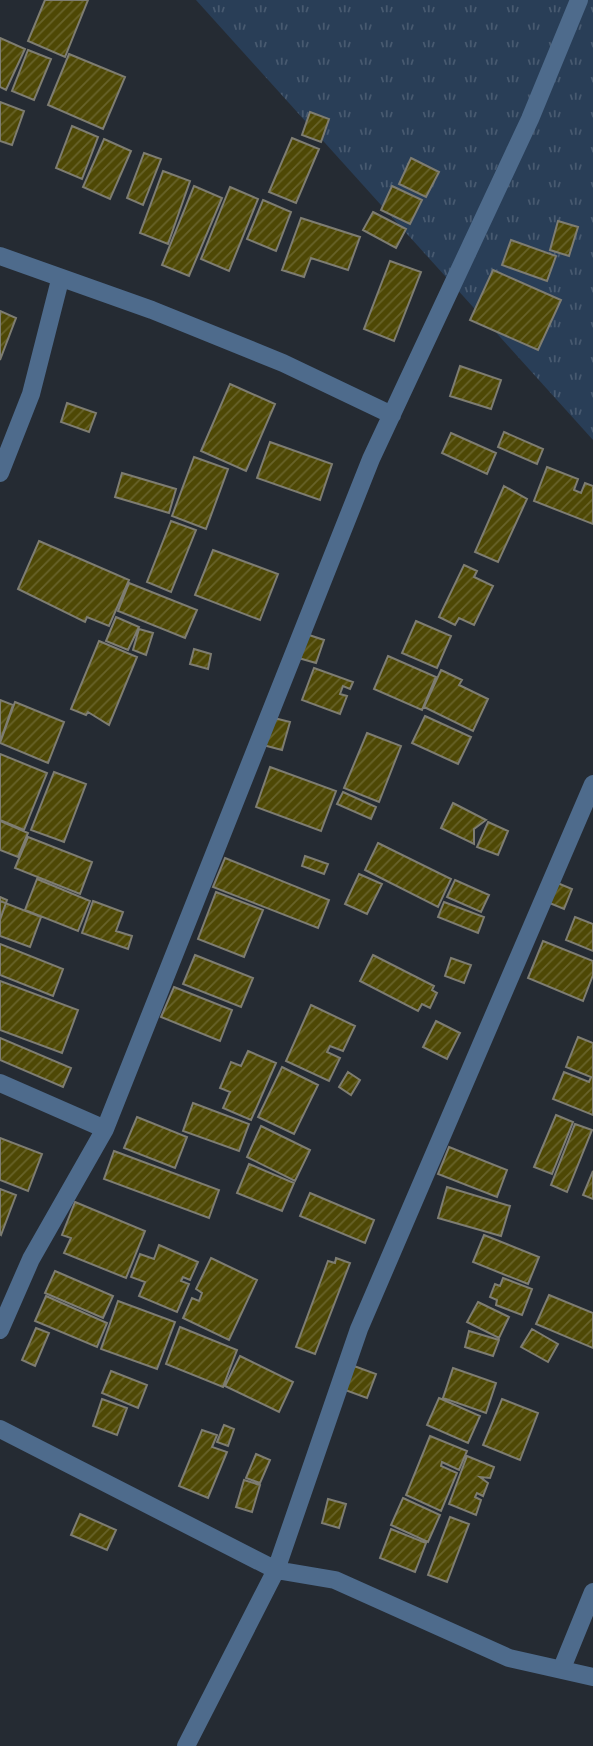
<svg xmlns="http://www.w3.org/2000/svg" width="593" height="1746" viewBox="0 0 593 1746" font-family="'IBM Plex Sans',sans-serif">
<defs>
<pattern id="grass-tufts" width="24" height="20" patternUnits="userSpaceOnUse" patternTransform="scale(1.75)"><rect width="24" height="20" fill="#293e57"/><path d="M3 7l-1-3M5 7V3M7 7l1-3M15 17l-1-3M17 17v-4M19 17l1-3" fill="none" stroke="#485a70"/></pattern>
<pattern id="building-hatch" width="6" height="6" patternUnits="userSpaceOnUse" patternTransform="scale(1.75)"><rect width="6" height="6" fill="#4e4805"/><path d="M-1 1l2-2M0 6l6-6M5 7l2-2" fill="none" stroke="#68632a"/></pattern>
</defs>
<rect width="100%" height="100%" fill="#252b33"/>
<path fill="url(#grass-tufts)" d="M196 0H593V440Z"/>
<path fill="url(#building-hatch)" stroke="#7e7d72" stroke-width="2" d="M45 0H88L65 57 28 41Z
M0 38 25 49 6 90 0 87Z
M28 50 51 59 34 100 12 91Z
M69 54 125 77 103 129 48 105Z
M0 102 24 111 12 145 0 141Z
M310 112 329 119 321 142 302 135Z
M72 126 98 137 82 179 56 168Z
M292 138 319 149 296 203 269 192Z
M104 139 131 151 110 199 83 187Z
M144 153 161 159 143 205 127 198Z
M411 158 439 172 426 197 399 184Z
M163 171 190 181 168 244 140 233Z
M194 186 222 198 189 276 162 265Z
M392 186 422 200 410 224 381 210Z
M230 187 258 199 229 271 201 259Z
M263 200 291 212 276 251 247 239Z
M373 212 406 229 396 248 363 230Z
M301 218 360 237 348 270 311 258 304 277 282 270Z
M558 221 578 227 569 256 550 250Z
M511 240 556 256 547 281 502 265Z
M390 261 421 272 394 341 364 329Z
M493 270 561 300 538 350 470 320Z
M0 311 16 318 0 360Z
M460 366 501 380 491 409 450 396Z
M230 384 275 404 246 471 201 451Z
M67 403 96 413 89 432 61 422Z
M504 432 543 449 537 464 498 447Z
M451 433 496 453 487 474 442 453Z
M270 442 332 464 320 500 257 478Z
M194 457 228 469 206 529 172 516Z
M547 467 578 479 574 490 581 493 585 483 593 486V524L534 501Z
M122 473 176 489 169 513 115 497Z
M504 486 527 499 498 562 475 552Z
M171 521 196 530 171 592 147 582Z
M39 541 129 580 109 626 87 617 85 622 18 589Z
M213 550 278 574 260 620 195 595Z
M464 565 477 571 474 577 493 586 474 625 459 618 455 625 439 617Z
M129 583 197 610 185 638 118 611Z
M116 617 139 627 128 650 106 641Z
M416 621 451 636 437 668 402 653Z
M139 629 153 633 146 655 133 650Z
M303 633 324 640 316 663 295 657Z
M99 641 137 657 109 725 88 712 86 715 71 709Z
M194 649 211 654 208 669 190 664Z
M388 656 436 677 422 710 374 689Z
M314 668 353 682 350 689 343 686 340 694 347 696 340 714 302 700Z
M441 670 462 680 459 685 488 699 473 731 424 707Z
M0 700 13 705 1 739H0Z
M15 702 64 722 48 763 0 743Z
M425 716 471 737 458 764 412 743Z
M270 717 290 722 282 750 263 745Z
M367 733 401 746 379 802 344 788Z
M0 754 47 773 24 830 0 820Z
M270 767 336 791 321 831 256 807Z
M54 772 86 784 64 842 31 830Z
M343 792 376 807 371 819 337 804Z
M453 803 486 820 474 829V844L441 828Z
M0 821 28 833 18 857 0 850Z
M488 822 508 831 498 855 477 847Z
M28 837 92 862 80 894 15 868Z
M378 843 451 879 438 907 365 870Z
M305 856 328 864 324 874 302 866Z
M225 858 329 900 318 928 213 887Z
M359 874 382 884 367 914 345 904Z
M37 879 90 901 78 931 25 910Z
M455 880 489 895 481 912 447 897Z
M555 882 572 889 564 909 547 902Z
M216 892 263 910 244 957 198 939Z
M0 897 7 900 0 920Z
M0 901 41 917 30 947 0 936Z
M93 901 123 912 116 931 132 936 128 949 82 933Z
M444 902 484 917 478 933 438 917Z
M575 917 593 924V951L566 940Z
M543 941 593 961V975L583 1001 528 978Z
M0 944 63 969 53 996 0 975Z
M195 955 253 978 241 1007 183 984Z
M373 955 434 986 432 990 437 993 430 1008 422 1004 418 1011 360 981Z
M451 958 471 965 464 983 445 976Z
M0 981 78 1010 62 1053 0 1030Z
M174 987 232 1010 220 1041 161 1017Z
M311 1005 355 1026 343 1051 330 1046 327 1052 340 1058 329 1081 286 1061Z
M436 1021 460 1033 447 1059 423 1047Z
M578 1037 593 1043V1115L553 1099 564 1072 589 1082 591 1077 566 1067Z
M0 1038 71 1068 63 1087 0 1060Z
M248 1051 276 1063 251 1120 223 1108 230 1092 220 1088 231 1062 241 1066Z
M282 1067 318 1085 294 1134 258 1117Z
M348 1072 360 1080 351 1095 339 1087Z
M193 1103 249 1124 239 1151 183 1131Z
M556 1115 573 1122 552 1174 534 1167Z
M137 1117 187 1137 175 1168 124 1148Z
M575 1124 592 1130 567 1192 551 1185Z
M261 1126 310 1150 295 1181 247 1157Z
M0 1138 42 1154 28 1191 0 1180Z
M449 1147 507 1170 497 1197 438 1174Z
M114 1151 219 1190 209 1218 104 1179Z
M249 1164 294 1183 282 1211 237 1193Z
M593 1171V1199L583 1195Z
M447 1187 510 1206 501 1236 438 1218Z
M0 1189 16 1195 1 1235 0 1234Z
M310 1193 374 1220 365 1243 300 1216Z
M75 1202 145 1231 126 1278 64 1253 71 1238 62 1235Z
M484 1235 539 1257 528 1284 473 1262Z
M159 1245 198 1262 190 1280 183 1277 181 1281 189 1284 177 1312 139 1296 145 1282 131 1277 140 1254 154 1259Z
M211 1258 257 1280 229 1340 183 1318 192 1298 199 1301 202 1293 196 1289Z
M336 1258 350 1263 315 1354 296 1347 328 1261 335 1263Z
M55 1271 113 1296 103 1318 45 1293Z
M503 1278 532 1289 522 1315 496 1305 497 1300 490 1297 495 1284 500 1286Z
M549 1295 593 1313V1348L536 1324Z
M46 1296 107 1323 97 1347 35 1321Z
M118 1301 175 1322 157 1369 101 1349Z
M478 1302 509 1317 499 1338 467 1322Z
M180 1327 237 1350 223 1387 166 1364Z
M36 1328 49 1333 35 1366 22 1360Z
M532 1329 558 1344 548 1362 521 1347Z
M469 1331 499 1340 493 1356 465 1347Z
M240 1356 293 1382 279 1412 225 1386Z
M354 1366 376 1374 367 1398 345 1390Z
M453 1368 496 1383 486 1413 443 1398Z
M111 1371 147 1385 138 1408 102 1393Z
M439 1398 480 1416 468 1443 427 1425Z
M102 1399 127 1408 117 1435 93 1426Z
M502 1399 538 1413 520 1460 483 1445Z
M224 1425 234 1429 228 1446 217 1442Z
M202 1430 217 1435 212 1447 227 1452 208 1498 179 1486Z
M430 1436 467 1451 459 1470 442 1462 441 1466 457 1473 441 1511 406 1495Z
M256 1454 270 1460 260 1483 246 1478Z
M467 1456 494 1467 490 1478 480 1477 488 1483 483 1496 477 1493 475 1497 481 1500 476 1515 449 1504Z
M244 1480 260 1485 252 1512 236 1507Z
M403 1498 440 1515 428 1542 391 1525Z
M328 1499 346 1504 339 1528 322 1523Z
M80 1514 116 1530 107 1550 71 1535Z
M450 1517 469 1524 447 1582 428 1575Z
M391 1529 426 1543 415 1572 380 1558Z"/>
<g fill="none" stroke-linecap="round" stroke-linejoin="round">
<path stroke="#4e6b8c" stroke-width="18" d="M0 256 152 310 283 363 392 415
M0 473 31 394 60 280
M0 1083 105 1129
M0 1330 31 1259 105 1129 371 459 530 119 579 0
M0 1429 276 1570 335 1580 509 1658 593 1677
M562 1668 593 1592
M186 1746 276 1570 359 1329 593 784"/>
</g>
</svg>
